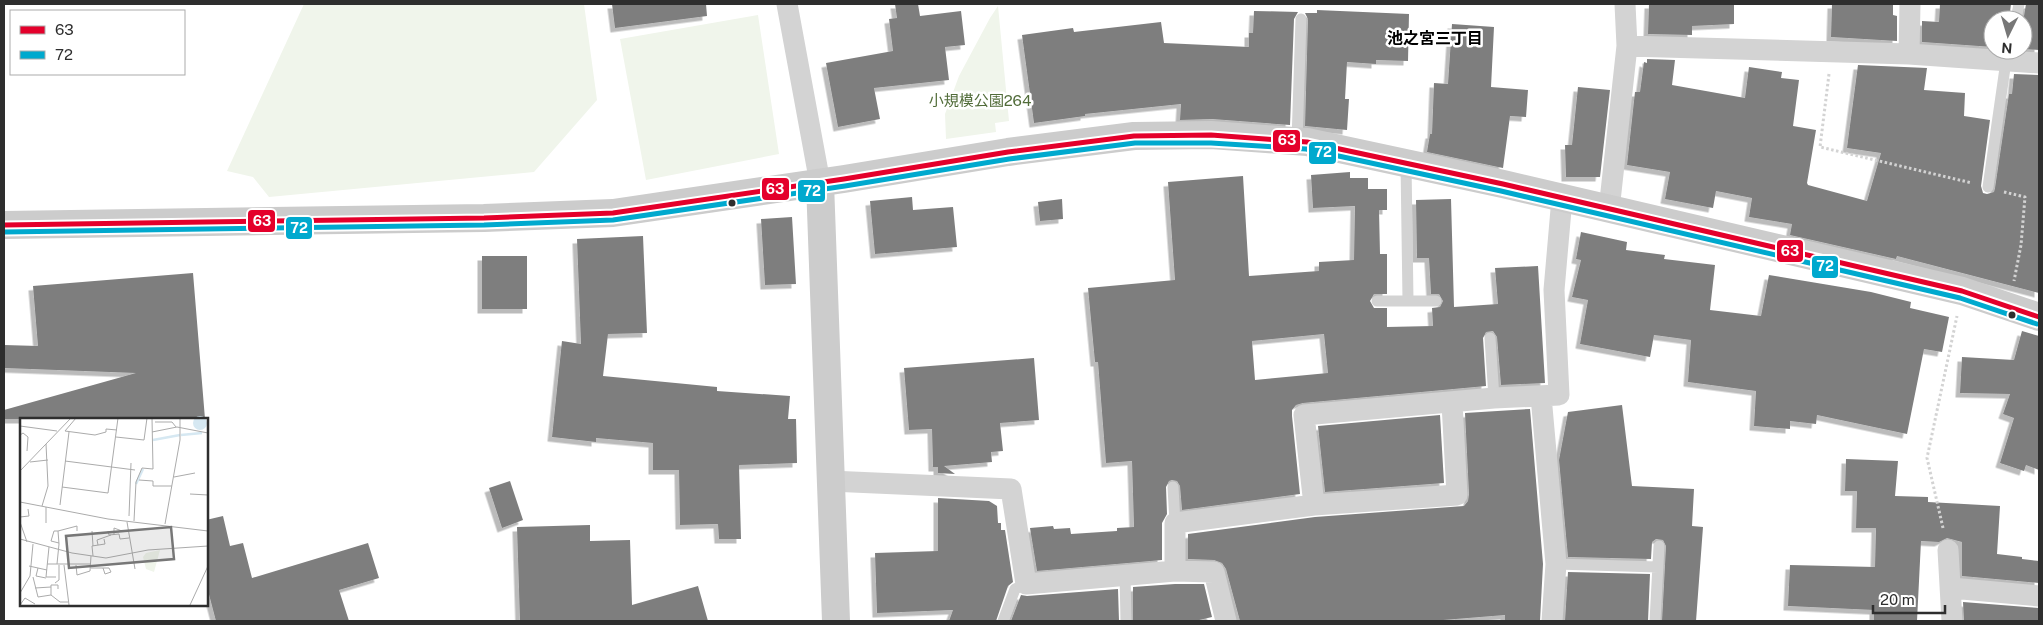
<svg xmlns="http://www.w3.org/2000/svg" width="2043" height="625" viewBox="0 0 2043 625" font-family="'Public Sans','Noto Sans JP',sans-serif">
<defs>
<filter id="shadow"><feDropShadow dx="-4.5" dy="4.5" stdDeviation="0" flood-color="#0004"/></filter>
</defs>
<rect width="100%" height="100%" fill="#fff"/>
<path fill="#f0f5eb" d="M304 4H584L597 100 534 172 269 197 253 177 227 171Z
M998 6 1009 121 995 123 996 132 946 139 945 114 959 76 990 18Z
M758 15 779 154 646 180 620 39Z"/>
<path fill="#7e7e7e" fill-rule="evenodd" filter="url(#shadow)" d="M612 4H706L707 16 615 28Z
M895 4H918L920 16 961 11 965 45 945 47 949 80 874 88 880 119 838 127 826 63 893 51 889 19 897 18Z
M1649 4H1734V24L1692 26V35L1648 34Z
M1832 4H1893V15L1897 16V41L1831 37Z
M1940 4H2011L2009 20H1993V47L1922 42V21L1939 22Z
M2026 4H2039V50L2023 49V22Z
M1317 10 1409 14 1408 61 1376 60V64L1347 62 1345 99H1349L1347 130 1305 126 1308 19 1305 13H1317Z
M1254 11 1298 12 1294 19 1290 125 1212 119 1180 120 1181 104 1085 114V116L1034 123 1022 35 1073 28 1074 32 1161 22 1164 43 1249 47V33H1253Z
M1452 24 1494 27 1491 87 1528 90 1526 117 1510 116 1503 168 1427 152 1430 134H1432L1434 83 1448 84Z
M1647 59 1675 60 1672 85 1745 98 1749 67 1782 72 1781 78 1799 80 1793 126 1816 130 1807 183 1808 185 1867 201 1881 153 1847 148 1858 65 1927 68 1924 90 1965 93 1964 116 1990 120 1981 186 1983 193 1987 194 1994 192 1995 188 2009 94H2012L2014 74 2039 75V293L1897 256 1896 259 1790 235 1792 224 1749 217 1752 198 1716 191 1713 208 1665 199 1670 172 1627 165 1635 92H1640L1644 62 1647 63Z
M1578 87 1610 90 1600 177H1566L1565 145H1572Z
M1350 172V178H1368V189H1387V210H1379L1380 254H1387V294H1374L1370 301 1374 308H1387V327L1433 326 1432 308 1440 307 1443 301 1439 294H1431L1429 258H1417L1416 200 1451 199 1454 307 1498 304 1495 268 1538 266 1545 383 1501 385 1497 337 1493 331 1486 332 1483 338 1486 386 1303 403 1296 405 1292 410V416L1300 494 1182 510 1180 486 1177 481 1172 480 1169 481 1166 487 1167 514 1162 523V560L1037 571 1030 528 1053 526 1054 529 1070 528 1071 534 1117 531V528L1134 527 1132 461 1106 463 1098 362H1095L1088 288 1175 280 1168 182 1243 176 1249 276 1319 271V262L1354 260 1355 206 1313 208 1311 175ZM1324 334 1328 373 1255 380 1252 341Z
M912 197 913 210 953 207 957 247 875 254 870 201Z
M1062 199 1063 219 1040 221 1038 202Z
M792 217 796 284 765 285 761 219Z
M1581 232 1627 242 1626 250 1665 255 1664 259 1715 265 1710 310 1761 316 1769 275 1871 292 1911 302 1910 308 1949 317 1942 352 1924 349 1907 434 1817 415 1816 424 1790 421V429L1754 426 1756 391 1688 382 1691 340 1654 335 1650 357 1580 344 1588 300 1572 297 1581 260 1576 259Z
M643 236 647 333 608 334 603 376 717 387V391L790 396 788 419H796L797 463 739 465 741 539H719L718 524 680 525 679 470H653V443L596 438V442L552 437 562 341 581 344 577 239Z
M482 256H527V309H482Z
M193 273 205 419H4V410L136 373 4 368V345L38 346 33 286Z
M2022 331 2039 336V470L2026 465 2024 471 2000 463 2014 418 2003 414 2010 394 1960 393 1962 357 2014 360Z
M1034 358 1039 420 1000 423 1003 451 991 452 992 462 944 466 955 474 938 473V467H933L932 429 909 430 904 368Z
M1622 405 1632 486 1694 489 1692 526 1703 527 1696 621H1662L1666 546 1663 540 1656 539 1652 542 1651 559 1568 557 1559 460 1568 412Z
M1530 409 1543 564 1540 621H1505V615L1431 621H1240L1226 569 1222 563 1214 560 1188 559V534L1315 517 1464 506 1468 501 1469 494 1465 413Z
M1440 415 1444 483 1325 492 1318 426Z
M1846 459 1898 461 1895 496 1928 497V502L2000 506 1997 554 2022 557V559L2039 561V583L1962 576V542L1947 538 1939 542 1921 541 1917 621H1874V610L1788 606 1790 565 1875 567 1876 528H1856L1857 491H1845Z
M510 481 523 520 502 528 489 488Z
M938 498 989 501 997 506 998 523H1001V530H1005L1013 582 1008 586 996 621H949L953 610 877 613 875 553 938 551Z
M223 516 230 546 243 543 252 578 368 543 379 578 339 590 349 621H216L206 583V520Z
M590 525V541L630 540 632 605 698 586 708 621H520L517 527Z
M1568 572 1650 574 1648 621H1565Z
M1175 584H1204L1212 617 1195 621H1133V587Z
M1118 589 1119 621H1011L1021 595 1027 596Z
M1963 602 2039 608V621H1964Z"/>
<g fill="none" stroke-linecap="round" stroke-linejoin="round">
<path stroke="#d3d3d3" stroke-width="3" stroke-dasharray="2.5 2.5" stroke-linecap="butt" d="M1829 74 1820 147 1972 183
M2004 192 2025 197 2021 245 2014 281
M1943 528 1927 458 1957 316"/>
<path stroke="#d3d3d3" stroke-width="11" d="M2016 20 2019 4
M1297 141 1301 19
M1406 163 1408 300
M1988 187 2006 61
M1377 301H1436
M1490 338 1494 398
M1173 487 1175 523
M1556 564 1658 567
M1125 575 1126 621
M1003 621 1015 589 1026 584
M1655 621 1659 546"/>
<path stroke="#d3d3d3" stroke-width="21" d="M787 4 820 183
M1627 46 1909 54 2039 63
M1909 54 1910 4
M1609 210 1627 46 1625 4
M1541 396 1556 564 1552 621
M830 481 1011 489 1026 584 1175 571 1214 572 1226 621
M1314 505 1304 415 1494 398 1559 395 1554 290 1562 198
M1948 550 1952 621
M1175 571V523L1314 505 1457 495 1452 403
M1951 588 2039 596"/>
<path stroke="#ccc" stroke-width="28" d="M820 183 836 621
M4 225 484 218 613 213 844 179 1008 152 1134 136 1211 135 1307 142 1503 184 1962 291 2039 317"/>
<g stroke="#fff" stroke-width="9">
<path id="bus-1" d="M4 225 484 218 613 213 844 179 1008 152 1134 136 1211 135 1307 142 1503 184 1962 291 2039 317"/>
</g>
<g stroke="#fff" stroke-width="9">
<path id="bus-2" d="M4 232 484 225 613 220 845 186 1009 159 1135 143H1211L1306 149 1501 191 1960 298 2037 324"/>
</g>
<use href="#bus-1" stroke="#e4002b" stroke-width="5"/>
<use href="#bus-2" stroke="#00a9ce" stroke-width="5"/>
</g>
<g fill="#2e2e2e" stroke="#fff" stroke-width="2">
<circle cx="732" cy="203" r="4.5"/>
<circle cx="2012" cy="315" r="4.5"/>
</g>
<g text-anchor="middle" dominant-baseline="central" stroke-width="5" stroke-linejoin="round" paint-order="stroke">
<g font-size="15" fill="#516c39" stroke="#fff">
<text x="980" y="100">小規模公園264</text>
</g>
<g font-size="16" font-weight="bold" fill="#000" stroke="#fff">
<text x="1435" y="38">池之宮三丁目</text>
</g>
</g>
<g transform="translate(20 418)">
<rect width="188" height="188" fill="#fff"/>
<path d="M140 132 134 154 126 151 123 139 126 135Z" fill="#f0f5eb"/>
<path d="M173 5a7 7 0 1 1 14 0a7 7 0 1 1-14 0Z" fill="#d6e8f2"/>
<path fill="none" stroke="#d6e8f2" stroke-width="2.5" d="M161 17 182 15M133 22 160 17M116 66 123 51"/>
<path fill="none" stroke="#ababab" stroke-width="1" d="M56 0 45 13 75 17 86 14V11L97 12M135 4H152L156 9M0 8 37 13M132 14 157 9 188 15M0 17 3 15 8 19 7 33M96 19 124 22 127 0M45 43 115 52M10 44 28 42M0 53 51 0M154 59 175 55M119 62 133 63V68H152M42 69 88 75 98 0M170 76 188 77M0 84 88 101 188 113M40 87 49 14M22 88 28 68 26 26M109 98 111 45M0 99 9 98 8 91M114 103 116 64 122 50 133 51 132 0M0 104 7 124M107 104 115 151M26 105V89M145 106 160 22V0M38 113 57 108V113M72 113 73 128M88 113 89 117 99 116 100 121 109 120M94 117V110L102 113M0 121 52 135 86 140 128 132 188 128M78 127 77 122 91 117M29 129 26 159H36M73 138 72 128 85 126 84 121M27 146H70M37 146 39 126 38 113H34L31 123 39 125M44 147 49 187M56 147 57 157 70 153 71 138M9 148 27 152M18 150 16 158 26 160M71 150H89L91 154 85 156 83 150M13 159 18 179 31 177 40 184H48M35 165 39 162V147M15 170 31 169M0 175 10 158 13 126M31 177V167H38V171M0 187 5 180 15 186M170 187 188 148"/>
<path fill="#777" fill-opacity="0.15" stroke="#777" stroke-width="2.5" d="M151 109 154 141 49 150 46 118Z"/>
<rect width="188" height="188" fill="none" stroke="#2e2e2e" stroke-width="2.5"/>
</g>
<g stroke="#fff" stroke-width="2">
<rect x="1272" y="129" width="29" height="24" rx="5" fill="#e4002b"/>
<rect x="1308" y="141" width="29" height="24" rx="5" fill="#00a9ce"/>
<rect x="761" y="177" width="29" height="24" rx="5" fill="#e4002b"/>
<rect x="797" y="179" width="29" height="24" rx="5" fill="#00a9ce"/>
<rect x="247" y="209" width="29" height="24" rx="5" fill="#e4002b"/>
<rect x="285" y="216" width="28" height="24" rx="5" fill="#00a9ce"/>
<rect x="1776" y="239" width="28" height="24" rx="5" fill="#e4002b"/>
<rect x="1811" y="255" width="28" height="24" rx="5" fill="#00a9ce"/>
</g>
<g font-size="14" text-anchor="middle" font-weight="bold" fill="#fff">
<text x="1287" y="145">63</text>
<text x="1323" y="157">72</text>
<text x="775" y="194">63</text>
<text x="812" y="196">72</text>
<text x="262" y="226">63</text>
<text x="299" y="233">72</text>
<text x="1790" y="256">63</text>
<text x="1825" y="271">72</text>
</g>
<rect width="2043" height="625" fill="none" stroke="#2e2e2e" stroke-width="10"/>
<rect x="10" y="10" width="175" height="65" fill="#ffffff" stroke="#ababab"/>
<rect x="20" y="26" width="25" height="8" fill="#e4002b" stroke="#ababab"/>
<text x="55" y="35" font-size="15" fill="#2e2e2e">63</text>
<rect x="20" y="51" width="25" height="8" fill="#00a9ce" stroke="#ababab"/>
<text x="55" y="60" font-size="15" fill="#2e2e2e">72</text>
<g transform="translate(2008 35) rotate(185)"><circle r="24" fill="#ffffff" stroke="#ababab"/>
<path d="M0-4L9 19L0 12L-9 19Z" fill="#777777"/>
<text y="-8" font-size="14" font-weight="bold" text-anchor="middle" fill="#2e2e2e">N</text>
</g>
<path d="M1873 605v8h72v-8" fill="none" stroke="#2e2e2e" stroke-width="2.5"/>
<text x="1880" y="605" font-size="15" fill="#2e2e2e" stroke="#ffffff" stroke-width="4" paint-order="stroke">20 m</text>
</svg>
